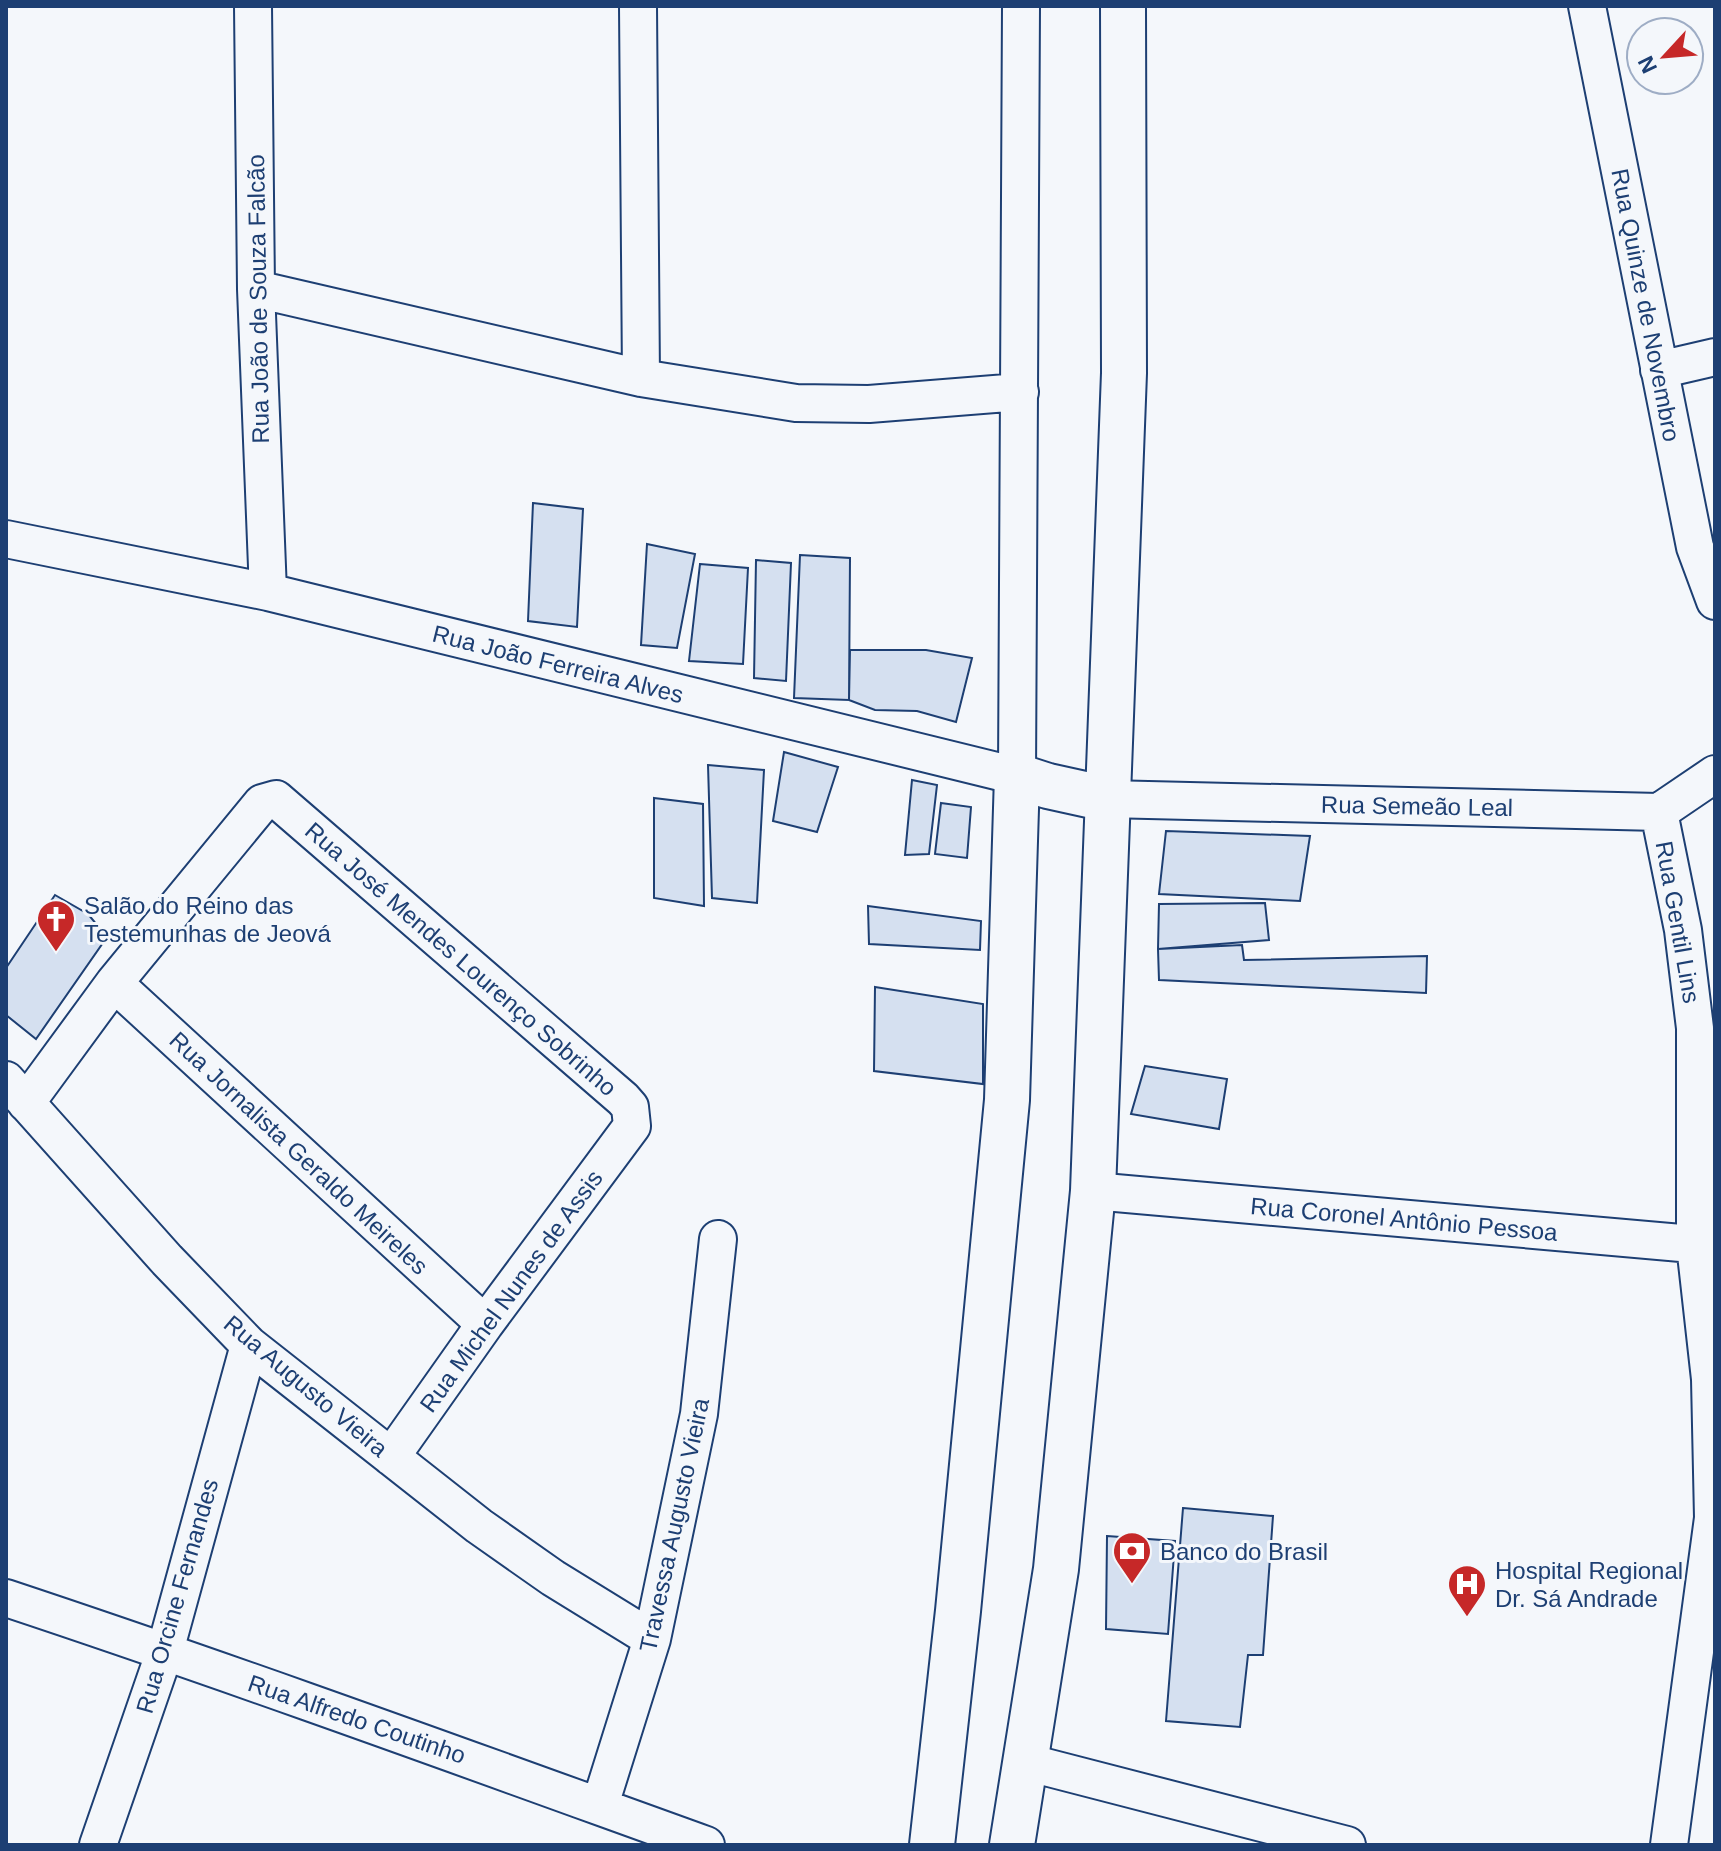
<svg xmlns="http://www.w3.org/2000/svg" width="1721" height="1851" viewBox="0 0 1721 1851" font-family="Helvetica,sans-serif">
<rect width="100%" height="100%" fill="#f4f7fb"/>
<path fill="#d5e0f0" stroke="#1d3f73" stroke-width="2" d="M533 503 583 509 577 627 528 621Z
M647 544 695 554 677 648 641 645Z
M800 555 850 558 849 700 794 698Z
M756 560 791 563 786 681 754 678Z
M700 564 748 568 743 664 689 661Z
M850 650H926L972 658 956 722 917 711 875 710 849 700Z
M784 752 838 767 817 832 773 821Z
M708 765 764 770 757 903 712 898Z
M912 780 937 785 929 854 905 855Z
M654 798 703 804 704 906 654 898Z
M941 803 971 807 967 858 935 854Z
M1166 831 1310 836 1300 901 1159 894Z
M55 895 88 914 107 937 36 1039 6 1015V968Z
M1265 903 1269 940 1158 949 1159 904Z
M868 906 981 921 980 950 869 944Z
M1242 945 1244 960 1427 956 1426 993 1159 980 1158 949Z
M875 987 983 1004V1084L874 1071Z
M1145 1066 1227 1079 1219 1129 1131 1114Z
M1183 1508 1273 1516 1263 1655H1248L1240 1727 1166 1721Z
M1107 1536 1175 1541 1168 1634 1106 1629Z"/>
<g fill="none" stroke-linecap="round" stroke-linejoin="round">
<g stroke="#1d3f73" stroke-width="40">
<path id="minor" d="M253 6 256 289 268 592
M638 6 641 378
M1587 6 1695 547 1715 601
M256 289 641 378 796 403 869 404 1020 392
M1659 370 1715 357
M6 539 268 592 1017 776 1021 6
M1107 799 1659 812 1715 774
M1659 812 1683 930 1695 1028V1245L1710 1379 1713 1518 1669 1845
M114 983 485 1324
M6 1080 167 1260 249 1345 479 1526 553 1578 652 1639
M26 1103 114 983 262 803 276 799 623 1099 630 1107 632 1126 485 1324 391 1457
M1093 1191 1715 1246
M6 1598C241 1676 473 1761 706 1845
M1026 1762 1347 1845
M600 1805 652 1639 699 1414 718 1239
M98 1845 165 1651 249 1345"/>
</g>
<g stroke="#1d3f73" stroke-width="48">
<path id="secondary" d="M932 1845 958 1611 1007 1100 1017 776 1048 786 1107 799
M1012 1845 1056 1569 1093 1191 1124 373 1123 6"/>
</g>
<use href="#minor" stroke="#f4f7fb" stroke-width="36"/>
<use href="#secondary" stroke="#f4f7fb" stroke-width="44"/>
</g>
<defs>
<g id="church-pin" transform="scale(2)"><path d="M0 17L-7.5 6A9.5 9.5 0 1 1 7.5 6Z" fill="#c62828" stroke="#f4f7fb"/><path d="M-1.2-6h2.4v3.5h3.3v2.4h-3.3V6h-2.4V-.1h-3.3v-2.4h3.3Z" fill="#fff"/></g>
<g id="bank-pin" transform="scale(2)"><path d="M0 17L-7.5 6A9.5 9.5 0 1 1 7.5 6Z" fill="#c62828" stroke="#f4f7fb"/><path d="M-6-4H6V4H-6ZM0-2.3a2.3 2.3 0 1 0 0 4.6a2.3 2.3 0 1 0 0-4.6Z" fill="#fff"/></g>
<g id="hospital-pin" transform="scale(2)"><path d="M0 17L-7.5 6A9.5 9.5 0 1 1 7.5 6Z" fill="#c62828" stroke="#f4f7fb"/><path d="M-5-5h3v3.5h4V-5h3V5h-3V1.5h-4V5h-3Z" fill="#fff"/></g>
</defs>
<g fill-rule="evenodd">
<use href="#church-pin" x="56" y="919"/>
<use href="#bank-pin" x="1132" y="1551"/>
<use href="#hospital-pin" x="1467" y="1584"/>
</g>
<g text-anchor="middle" dominant-baseline="central" stroke-width="6" stroke-linejoin="round" paint-order="stroke">
<g font-size="24" fill="#1d3f73" stroke="#f4f7fb">
<text transform="translate(258 299) rotate(-91)">Rua João de Souza Falcão</text>
<text transform="translate(1646 305) rotate(79)">Rua Quinze de Novembro</text>
<text transform="translate(558 664) rotate(14)">Rua João Ferreira Alves</text>
<text transform="translate(1417 806) rotate(1)">Rua Semeão Leal</text>
<text transform="translate(1678 922) rotate(80)">Rua Gentil Lins</text>
<text transform="translate(461 959) rotate(41)">Rua José Mendes Lourenço Sobrinho</text>
<text transform="translate(299 1153) rotate(43)">Rua Jornalista Geraldo Meireles</text>
<text transform="translate(1404 1219) rotate(5)">Rua Coronel Antônio Pessoa</text>
<text transform="translate(511 1291) rotate(-54)">Rua Michel Nunes de Assis</text>
<text transform="translate(306 1386) rotate(40)">Rua Augusto Vieira</text>
<text transform="translate(674 1525) rotate(-78)">Travessa Augusto Vieira</text>
<text transform="translate(177 1596) rotate(-74)">Rua Orcine Fernandes</text>
<text transform="translate(357 1719) rotate(19)">Rua Alfredo Coutinho</text>
</g>
<g font-size="24" fill="#1d3f73" stroke="#f4f7fb" text-anchor="start">
<text x="84" y="905">Salão do Reino das<tspan x="84" dy="28">Testemunhas de Jeová</tspan></text>
<text x="1160" y="1551">Banco do Brasil</text>
<text x="1495" y="1570">Hospital Regional<tspan x="1495" dy="28">Dr. Sá Andrade</tspan></text>
</g>
</g>
<rect width="1721" height="1851" fill="none" stroke="#1d3f73" stroke-width="16"/>
<g transform="translate(1665 56) rotate(244)"><circle r="38" fill="#f4f7fb" stroke="#9eadc5" stroke-width="2"/>
<path d="M0-6L14 30L0 20L-14 30Z" fill="#c62828"/>
<text y="-12" font-size="22" font-weight="bold" text-anchor="middle" fill="#1d3f73">N</text>
</g>
</svg>
